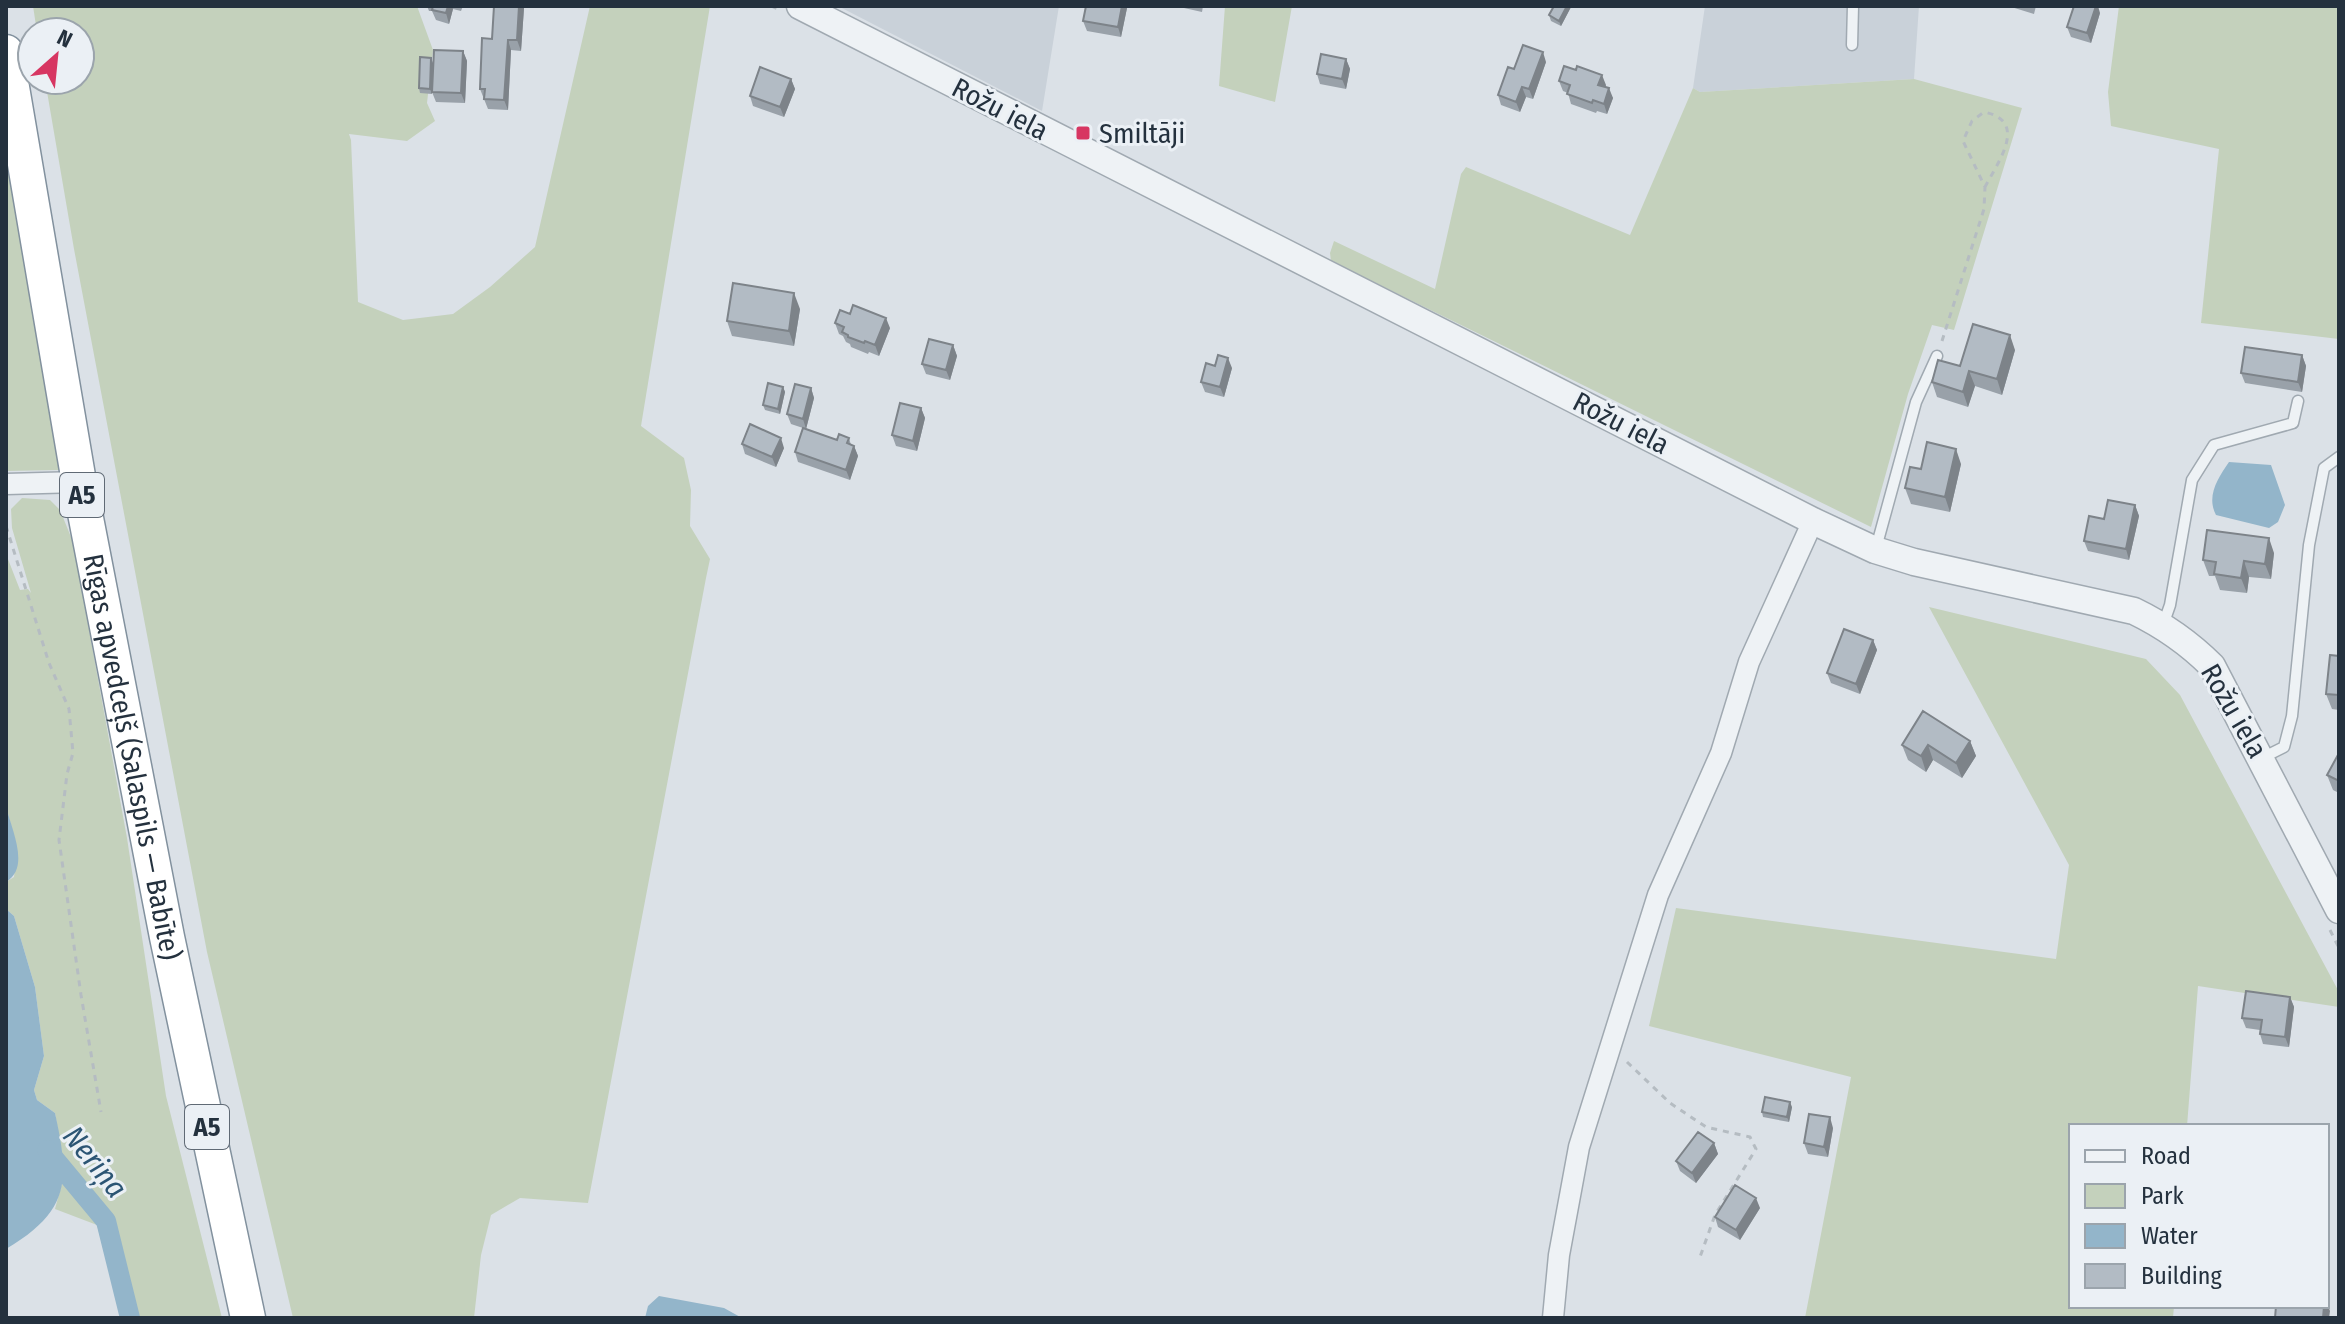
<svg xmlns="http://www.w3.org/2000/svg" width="2345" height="1324" viewBox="0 0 2345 1324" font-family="'Fira Sans Condensed',sans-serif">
<rect width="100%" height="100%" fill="#dbe1e7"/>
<path fill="#c9d1d9" d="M838 6H1059L1042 111Z
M1705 6H1919L1914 79 1700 92 1693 88Z"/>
<path fill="#c4d1bc" d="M33 6H417L433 50 427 103 435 121 407 141 349 134 351 140 358 302 403 320 453 314 490 287 535 247 590 6H710L641 426 684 458 691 490 690 526 710 559 706 578 588 1203 520 1198 491 1215 481 1255 474 1318H293L207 952 74 249 45 80H80V32H37Z
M1225 6H1292L1275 102 1219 86Z
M2119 6H2339V339L2201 323 2219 149 2111 126 2108 92Z
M1914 79 2022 108 1954 330 1932 325 1908 394 1871 527 1331 261 1330 253 1334 241 1435 289 1461 174 1466 167 1630 235 1693 88 1700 92Z
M6 135 68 459 59 470 6 471Z
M22 498 50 500 60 510 73 542 127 838 166 1096 222 1318H121L97 1225 55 1209 65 1172 55 1113 37 1100 34 1090 44 1056 35 987 14 916 6 909V882L14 877 17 848 6 806V554L20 590 28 589 31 593 12 528 11 509Z
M1929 607 2146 659 2180 695 2339 992V1007L2198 986 2187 1126H2071V1306H2174L2173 1318H1805L1851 1077 1649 1026 1676 908 2056 959 2069 865Z"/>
<path fill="#93b5ca" d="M2229 462 2271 465 2285 505 2278 522 2269 528 2216 515C2206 496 2218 478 2229 462Z
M6 806C11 829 31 867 6 882Z
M6 909 14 916 35 987 44 1056 34 1090 37 1100 55 1113C70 1181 70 1211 6 1249Z
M659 1296 724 1308 742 1318H645L648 1306Z"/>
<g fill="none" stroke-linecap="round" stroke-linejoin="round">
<path stroke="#93b5ca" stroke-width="20" d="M47 1150 106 1221 130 1318"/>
<g stroke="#a0a9b1" stroke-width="13">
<path id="service" d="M1852 45 1853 6
M1876 548 1916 402 1937 356
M2163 625 2170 605 2192 480 2214 445 2293 423 2298 401
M2262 758 2284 747 2292 716 2309 545 2324 468 2339 457"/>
</g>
<g stroke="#a0a9b1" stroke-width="23">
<path id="minor" d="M6 484 79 482
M1553 1318 1559 1255 1579 1147 1658 895 1721 753 1749 662 1813 521"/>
</g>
<g stroke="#a0a9b1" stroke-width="29">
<path id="tertiary" d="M800 6 1813 521 1875 550 1914 562 2134 611C2165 626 2188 642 2212 666L2339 910"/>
</g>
<g stroke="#82919e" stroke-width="37">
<g id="trunk">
<path id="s1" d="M6 52 79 482 167 937 248 1318"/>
</g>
</g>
<path stroke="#b5bcc2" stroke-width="3" stroke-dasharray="6 6" stroke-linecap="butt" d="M771 6 780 10
M1942 341 1984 209 1985 187 1963 141 1972 121 1984 112C2029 121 1998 162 1985 187
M6 526 49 663 69 709 73 753 67 774 59 840 81 995 101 1112
M2330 930 2339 948
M1627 1062 1670 1103 1706 1127 1750 1137 1756 1149 1715 1215 1700 1257"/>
<use href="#service" stroke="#eef2f5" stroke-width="10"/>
<use href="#minor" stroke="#eef2f5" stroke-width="20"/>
<use href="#tertiary" stroke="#eef2f5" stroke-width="26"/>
<use href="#trunk" stroke="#fff" stroke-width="34"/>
</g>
<path fill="#99a1a9" d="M427 6H463L461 11 453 9 449 24 436 20 432 11H429Z
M494 6H523L524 8 521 51 511 50 508 110 488 109 480 89 492 39Z
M1183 6H1203L1202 12 1184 8Z
M1554 6 1571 7 1561 26 1551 21 1549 15Z
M2008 6H2036L2034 14Z
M1127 8 1121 37 1087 31 1083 21Z
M2100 13 2091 43 2071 37 2067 27Z
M463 51 467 61 465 103 436 102 432 92 433 67 432 94 420 93 419 88 433 63Z
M1346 59 1350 69 1346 89 1320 84 1317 74Z
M1546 62 1533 99 1526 97 1520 112 1501 105 1498 95 1514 69Z
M791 79 795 89 784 117 753 106 750 96Z
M1559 81 1606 85 1605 87 1613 98 1607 114 1597 111 1596 113 1571 104 1568 93 1563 91Z
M800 309 794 346 732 336 727 321Z
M835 323 890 328 879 356 869 352 868 354 851 347 850 344 846 342 843 336 839 334Z
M953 345 957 356 950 380 926 374 922 364Z
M2015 350 2002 395 1975 386 1968 407 1937 397 1932 382 1960 366Z
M2302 355 2306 366 2302 392 2245 383 2241 373Z
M1215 366 1232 368 1224 397 1205 392 1201 382Z
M783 387 785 392 780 414 765 410 763 405Z
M811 388 814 398 806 429 837 440 849 438 851 445 854 446 858 456 850 480 798 462 795 452 803 428 791 424 787 414Z
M921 408 925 418 917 451 896 446 892 435Z
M742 444 784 448 776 467 745 454Z
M1961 464 1950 512 1911 504 1905 488 1921 469Z
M2135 505 2139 516 2129 560 2088 551 2084 541Z
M2274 553 2271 579 2249 577 2247 593 2220 590 2215 576H2209L2203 560Z
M1873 640 1877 650 1860 694 1831 683 1827 673Z
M2339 656V710L2332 709 2326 694Z
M1970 741 1976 756 1962 778 1933 760 1926 772 1908 760 1902 745Z
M2339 753V793L2333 790 2327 775Z
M2290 997 2294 1007 2289 1047 2263 1044 2260 1034V1030L2246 1028 2242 1018Z
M1792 1107 1789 1122 1763 1117 1762 1112Z
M1833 1128 1828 1157 1808 1154 1804 1143Z
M1714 1143 1718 1154 1696 1183 1680 1171 1676 1161Z
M1760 1208 1740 1240 1718 1227 1715 1217Z"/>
<path fill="#7d8389" d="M448 6H452L453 9 449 24 446 13Z
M519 6H523L524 8 521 51 517 40Z
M1122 6H1126L1127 8 1121 37 1118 27Z
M1567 6 1571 7 1561 26 1559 21Z
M2096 6H2098L2100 13 2091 43 2087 33Z
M508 40 511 50 508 110 504 100Z
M463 51 467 61 465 103 461 93Z
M1543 52 1546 62 1533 99 1529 89Z
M431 58 433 63 432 94 430 89Z
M1346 59 1350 69 1346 89 1342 79Z
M1602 75 1606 85 1602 95 1598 85Z
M791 79 795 89 784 117 780 107Z
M1522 87 1526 97 1520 112 1516 102Z
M1609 88 1613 98 1607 114 1604 104Z
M794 293 800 309 794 346 789 331Z
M886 318 890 328 879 356 875 345Z
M2010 335 2015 350 2002 395 1997 379Z
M953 345 957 356 950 380 946 370Z
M2302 355 2306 366 2302 392 2298 382Z
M1228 358 1232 368 1224 397 1220 387Z
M1969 371 1975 386 1968 407 1963 392Z
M783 387 785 392 780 414 778 409Z
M811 388 814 398 806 429 803 419Z
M921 408 925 418 917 451 913 441Z
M781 438 784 448 776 467 772 457Z
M854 446 858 456 850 480 846 470Z
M1956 449 1961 464 1950 512 1945 497Z
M2135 505 2139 516 2129 560 2126 549Z
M2269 538 2274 553 2271 579 2265 564Z
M2244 561 2249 577 2247 593 2241 578Z
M1873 640 1877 650 1860 694 1856 684Z
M1970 741 1976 756 1962 778 1956 763Z
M1928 745 1933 760 1926 772 1921 756Z
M2290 997 2294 1007 2289 1047 2285 1037Z
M1790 1102 1792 1107 1789 1122 1787 1117Z
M1830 1117 1833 1128 1828 1157 1824 1147Z
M1714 1143 1718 1154 1696 1183 1692 1173Z
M1756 1198 1760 1208 1740 1240 1736 1230Z
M2327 1303 2330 1311 2329 1318H2323L2324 1306H2327Z"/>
<path fill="#b2bbc4" stroke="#7d8389" stroke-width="2" d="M433 6H448L446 13 432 10Z
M494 6H519L517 40H508L504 100 484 99 485 89H480L482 38 492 39Z
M1086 6H1122L1118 27 1083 21Z
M1554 6H1567L1559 21 1549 15Z
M2074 6H2096L2087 33 2067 27Z
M1523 45 1543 52 1529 89 1522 87 1516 102 1498 95 1508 67 1514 69Z
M434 50 463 51 461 93 432 92Z
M1321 54 1346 59 1342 79 1317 74Z
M420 57 431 58 430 89 419 88Z
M1564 66 1576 70 1577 66 1602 75 1598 85 1609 88 1604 104 1593 100 1592 103 1567 94 1570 85 1559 81Z
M760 67 791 79 780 107 750 96Z
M733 283 794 293 789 331 727 321Z
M853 305 886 318 875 345 865 341 864 343 848 337V335L842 332 844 327 835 323 840 310 850 314Z
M1973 324 2010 335 1997 379 1969 371 1963 392 1932 382 1938 360 1960 366Z
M929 339 953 345 946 370 922 364Z
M2245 347 2302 355 2298 382 2241 373Z
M1218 355 1228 358 1220 387 1201 382 1206 363 1215 366Z
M768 383 783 387 778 409 763 405Z
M795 384 811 388 803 419 787 414Z
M900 403 921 408 913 441 892 435Z
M750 424 781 438 772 457 742 444Z
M803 428 837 440 839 434 849 438 847 443 854 446 846 470 795 452Z
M1927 442 1956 449 1945 497 1905 488 1910 467 1921 469Z
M2108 500 2135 505 2126 549 2084 541 2089 516 2104 519Z
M2207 530 2269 538 2265 564 2244 561 2241 578 2214 574 2216 562 2203 560Z
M1844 629 1873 640 1856 684 1827 673Z
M2330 655 2339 656V695L2326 694Z
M1923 711 1970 741 1956 763 1928 745 1921 756 1902 745Z
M2339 753V781L2327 775Z
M2246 991 2290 997 2285 1037 2260 1034 2262 1020 2242 1018Z
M1765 1097 1790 1102 1787 1117 1762 1112Z
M1809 1114 1830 1117 1824 1147 1804 1143Z
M1698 1132 1714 1143 1692 1173 1676 1161Z
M1735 1185 1756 1198 1736 1230 1715 1217Z
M2276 1306H2324L2323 1318H2275Z"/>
<rect fill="#d73662" stroke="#ebf0f5" stroke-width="3" x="1075" y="125" width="16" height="16" rx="4"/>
<g text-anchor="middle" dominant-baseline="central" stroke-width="6" stroke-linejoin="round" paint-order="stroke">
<g fill="#ebf0f5" stroke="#606a75" stroke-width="2">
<rect x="60" y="473" width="44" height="44" rx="6"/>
<rect x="185" y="1105" width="44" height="44" rx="6"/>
</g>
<g font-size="26" font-weight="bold" fill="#24313e">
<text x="82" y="495">A5</text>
<text x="207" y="1127">A5</text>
</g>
<g font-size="28" fill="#24313e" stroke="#ebf0f5">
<text transform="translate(1000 109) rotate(27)">Rožu iela</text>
<text transform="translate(1621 423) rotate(27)">Rožu iela</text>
<text transform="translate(2234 711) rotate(60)">Rožu iela</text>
<text stroke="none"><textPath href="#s1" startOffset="716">Rīgas apvedceļš (Salaspils — Babīte)</textPath></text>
</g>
<g font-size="28" fill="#24313e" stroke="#ebf0f5" text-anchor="start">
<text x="1099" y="133">Smiltāji</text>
</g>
<g font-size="30" font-style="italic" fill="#2c5574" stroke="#ebf0f5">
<text transform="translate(95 1162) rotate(51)">Neriņa</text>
</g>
</g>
<rect width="2345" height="1324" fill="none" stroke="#24313e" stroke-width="16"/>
<rect x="2069" y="1124" width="260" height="184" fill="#ebf0f5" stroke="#9ba4ac" stroke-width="2"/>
<rect x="2085" y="1150" width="40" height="12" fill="#eef2f5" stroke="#9ba4ac" stroke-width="2"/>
<text x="2141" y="1164" font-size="24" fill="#24313e">Road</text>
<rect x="2085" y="1184" width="40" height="24" fill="#c4d1bc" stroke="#9ba4ac" stroke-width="2"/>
<text x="2141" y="1204" font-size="24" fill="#24313e">Park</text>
<rect x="2085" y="1224" width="40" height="24" fill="#93b5ca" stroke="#9ba4ac" stroke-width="2"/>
<text x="2141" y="1244" font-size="24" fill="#24313e">Water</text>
<rect x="2085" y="1264" width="40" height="24" fill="#b2bbc4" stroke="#9ba4ac" stroke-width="2"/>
<text x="2141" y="1284" font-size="24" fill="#24313e">Building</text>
<g transform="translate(56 56) rotate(27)"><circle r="38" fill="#ebf0f5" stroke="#9ba4ac" stroke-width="2"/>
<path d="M0-6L14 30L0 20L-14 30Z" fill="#d73662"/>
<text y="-12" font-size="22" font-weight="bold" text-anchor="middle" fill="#24313e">N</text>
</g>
</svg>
